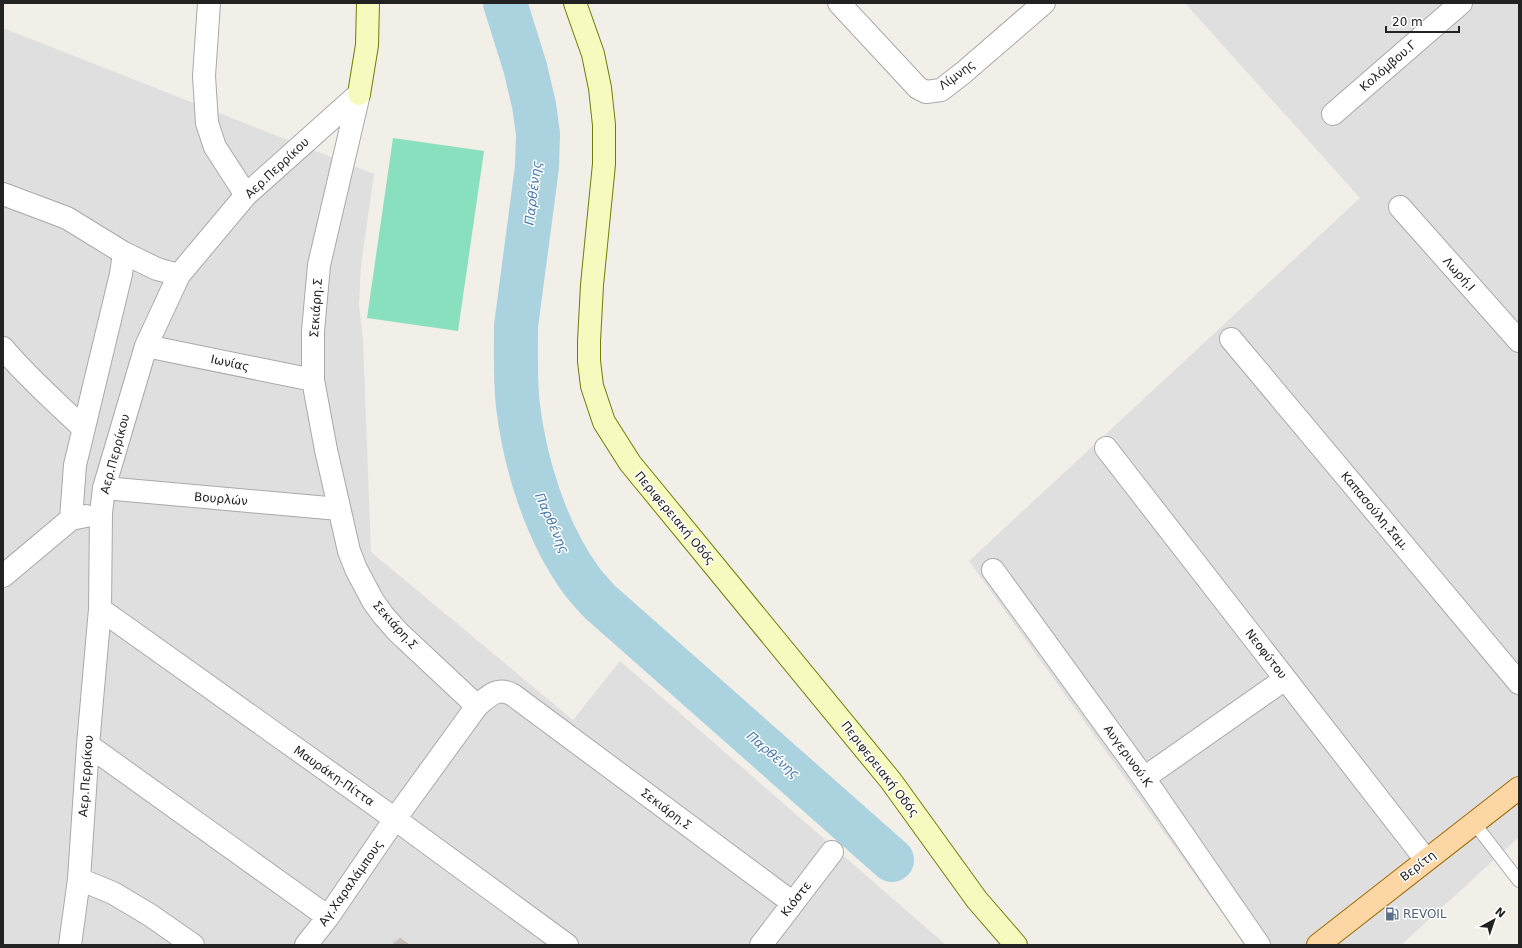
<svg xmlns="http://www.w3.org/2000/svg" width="1522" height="948" viewBox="0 0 1522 948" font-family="'DejaVu Sans',sans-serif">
<defs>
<filter id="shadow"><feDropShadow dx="-3.5" dy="3.5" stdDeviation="2" flood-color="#0004"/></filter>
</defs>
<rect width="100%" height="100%" fill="#f2efe9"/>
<path fill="#e0dfdf" d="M1185 3H1519V837L1401 945H1245L969 561 1360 198Z
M3 28 374 174 361 265 359 304 363 340 371 552 573 720 620 661 946 945H3Z"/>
<path fill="#88e0be" d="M393 138 484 151 458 331 367 318Z"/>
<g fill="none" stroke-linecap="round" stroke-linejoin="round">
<path stroke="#aad3df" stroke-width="44" d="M505 3 525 67 534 105 538 134 537 167 516 326C516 352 515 380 518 406 525 464 546 532 581 580 586 587 593 594 599 601L892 860"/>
</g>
<path fill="#c7bfb8" stroke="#c4b6ab" filter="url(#shadow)" d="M400 938 409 945H395Z"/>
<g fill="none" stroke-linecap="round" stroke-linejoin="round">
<g stroke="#a9a9a9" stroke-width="14">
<path id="lane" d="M1474 823 1519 881"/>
</g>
<g stroke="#a9a9a9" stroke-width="24">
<path id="street" d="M209 3 204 76 207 123 215 147 246 195
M839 3 918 88 926 92 941 90 963 73 1044 3
M359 94 319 265 313 331V380L326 450 349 551 356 569 373 601 383 615 398 632 477 706
M1333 114 1461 3
M3 194 67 218 124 253 157 269 179 275
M1400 207 1519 341
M1231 339 1519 683
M146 346 313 380
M3 348C27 377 56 402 83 428
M1106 448 1426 860
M104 488 339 509
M71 519 75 465 121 274 124 253
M993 570 1144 778 1259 945
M3 576 71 519 86 516
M100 609 395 819 567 945
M88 745 328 917
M1144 778 1285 679
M79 879 113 893 150 915 193 945
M70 945 79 879 88 745 100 609 101 513 104 488 146 346 179 275 246 195 359 94
M306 945 328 917 395 819 477 706C489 696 497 686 513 695L793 903
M761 945 832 852"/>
</g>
<g stroke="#707d05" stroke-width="24">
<path id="secondary" d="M575 3 593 54 600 88 604 125V164L592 285 589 341V361L592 386 604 422 630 463 891 781 977 900 1016 945
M359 94 367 45 368 3"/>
</g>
<g stroke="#a06b00" stroke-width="24">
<path id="primary" d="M1318 945 1519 788"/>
</g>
<use href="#lane" stroke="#fff" stroke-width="12"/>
<use href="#street" stroke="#fff" stroke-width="22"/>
<use href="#secondary" stroke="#f7fabf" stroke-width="22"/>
<use href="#primary" stroke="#fcd6a4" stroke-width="22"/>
</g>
<defs>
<g id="fuel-bare" transform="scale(1.08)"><path d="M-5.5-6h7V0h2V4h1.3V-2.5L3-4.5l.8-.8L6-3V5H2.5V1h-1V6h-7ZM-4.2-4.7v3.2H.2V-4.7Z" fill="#5c6f8a" stroke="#fff" stroke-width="2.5" paint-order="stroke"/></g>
</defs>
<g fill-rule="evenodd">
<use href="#fuel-bare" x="1392" y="914"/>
</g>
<g text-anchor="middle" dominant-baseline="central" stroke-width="3" stroke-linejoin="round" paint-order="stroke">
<g font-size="12" fill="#222" stroke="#fff">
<text transform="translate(1388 66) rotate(-41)">Κολόμβου.Γ</text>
<text transform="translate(957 75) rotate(-36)">Λίμνης</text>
<text transform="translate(277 168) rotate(-43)">Αερ.Περρίκου</text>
<text transform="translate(1459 274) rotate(48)">Λωρή.Ι</text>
<text transform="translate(316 308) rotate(-86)">Σεκιάρη.Σ</text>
<text transform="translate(230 363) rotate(12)">Ιωνίας</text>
<text transform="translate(115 454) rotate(-75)">Αερ.Περρίκου</text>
<text transform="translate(221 499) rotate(5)">Βουρλών</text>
<text transform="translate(1375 511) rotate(50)">Καπασούλη.Σαμ.</text>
<text transform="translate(675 518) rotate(50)">Περιφερειακή Οδός</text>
<text transform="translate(395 625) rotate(48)">Σεκιάρη.Σ</text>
<text transform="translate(1266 654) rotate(52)">Νεοφύτου</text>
<text transform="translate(1128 756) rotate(54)">Αυγερινού.Κ</text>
<text transform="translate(880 769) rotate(52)">Περιφερειακή Οδός</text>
<text transform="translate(86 776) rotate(-86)">Αερ.Περρίκου</text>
<text transform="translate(334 776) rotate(35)">Μαυράκη-Πίττα</text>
<text transform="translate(666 809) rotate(37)">Σεκιάρη.Σ</text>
<text transform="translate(1418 866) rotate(-38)">Βερίτη</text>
<text transform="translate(351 883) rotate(-55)">Αγ.Χαραλάμπους</text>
<text transform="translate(796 899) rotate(-52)">Κιόστε</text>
</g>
<g font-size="12" fill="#4e5e75" stroke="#fff" text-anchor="start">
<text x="1403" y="914">REVOIL</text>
</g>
<g font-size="13" font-style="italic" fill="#4a7aab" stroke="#fff">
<text transform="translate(533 193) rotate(-83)">Παρθένης</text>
<text transform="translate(552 523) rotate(66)">Παρθένης</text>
<text transform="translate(773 755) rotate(41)">Παρθένης</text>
</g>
</g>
<rect width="1522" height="948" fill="none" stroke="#222222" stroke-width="8"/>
<g transform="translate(1494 920) rotate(40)" stroke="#ffffff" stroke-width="3" paint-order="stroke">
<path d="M0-3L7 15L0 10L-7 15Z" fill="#222222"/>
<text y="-6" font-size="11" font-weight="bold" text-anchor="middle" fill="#222222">N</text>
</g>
<path d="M1386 26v6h73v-6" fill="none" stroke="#222222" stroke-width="2"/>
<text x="1392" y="26" font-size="12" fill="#222222" stroke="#ffffff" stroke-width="3" paint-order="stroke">20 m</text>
</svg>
